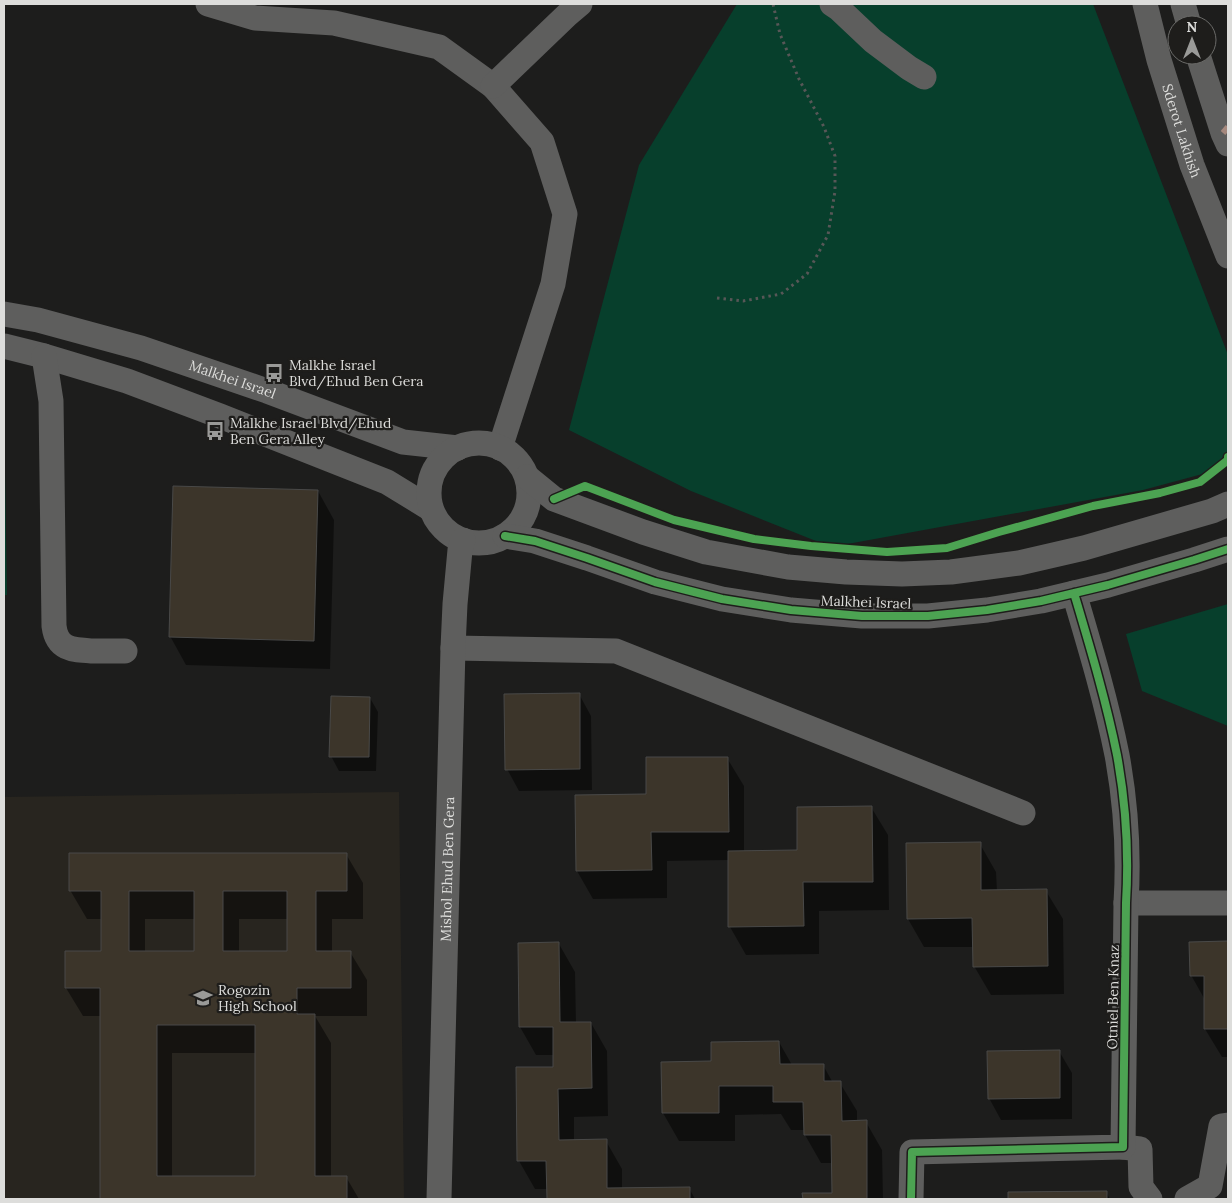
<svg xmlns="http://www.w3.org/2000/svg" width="1232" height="1203" viewBox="0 0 1232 1203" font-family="Lora,serif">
<rect width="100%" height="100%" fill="#1d1d1c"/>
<path fill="#28251f" d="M4 675 5 797 399 792 404 1199H4Z"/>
<path fill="#073f2c" d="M737 4H1093L1228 355V455L1221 469 1143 490 831 547 691 491 569 430 639 165Z
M4 411 7 595H4Z
M1228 604V726L1142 691 1126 634Z"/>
<path fill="#0007" fill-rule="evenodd" d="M318 491 334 520 330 669 186 665 170 636Z
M579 694 591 716 592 790 519 791 507 769Z
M370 698 378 712 376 771H339L331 756Z
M727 758 744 786V852L799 851 871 807 888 835 889 910 819 911V954L746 955 730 927 729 860 667 861V898L593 899 577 871 648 795Z
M980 844 996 872 997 891H1046L1063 919 1064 994 991 995 974 966V947H924L908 919Z
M346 854 363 883V919H332V952H350L367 980V1016H315L331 1043V1177H346L359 1199H101V1016H83L66 988 103 952V919H87L70 890ZM145 919H196V952H145ZM239 919H289V952H239ZM172 1053H256V1177H172Z
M1190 943H1228V1057H1222L1205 1029V1000L1191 975Z
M559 944 575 972 576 1023H591L607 1051 608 1116 574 1117V1141H606L622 1169V1189L689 1188 695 1199H548V1189H535L519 1161 555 1068V1055H536L520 1027Z
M779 1042 792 1065H823L833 1083H840L857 1111V1122H866L882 1150 883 1199H804V1195L833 1194 832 1163H821L805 1135V1130H791L781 1114 735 1115V1141H679L663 1113 712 1062Z
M1059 1051 1072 1073V1119L1001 1120 989 1098Z
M1106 1192 1110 1199H1010V1193Z"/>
<path fill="#3c352a" stroke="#494948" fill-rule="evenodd" d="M173 486 318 490 314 641 169 637Z
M580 693V769L505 770 504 694Z
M331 696 370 697 369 757H329Z
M646 757H728L729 832H651L652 870 576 871 575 795 646 794Z
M872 806 873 882H803L804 926 728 927V851L797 850V807Z
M981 842V890L1047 889 1048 966 973 967 972 918 907 919 906 843Z
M69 853H347V891H316V951H351V988H297V1014H315V1176H347V1199H100V988H65V951H101V891H69ZM129 891H194V951H129ZM223 891H287V951H223ZM157 1025H255V1176H157Z
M1228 941V1029H1204V976H1190L1189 942Z
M559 942 560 1022H591L592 1088 558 1089 559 1140 607 1139V1188L690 1187V1199H547L546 1161H517L516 1067H553V1027H519L518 943Z
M779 1041 780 1064H824V1081H841L842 1121 867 1120V1199H803L802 1193H832L831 1135H804L803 1102H773V1086H719V1113H662L661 1062 711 1061V1042Z
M1060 1050V1098L988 1099 987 1051Z
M1107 1191V1199H1008V1192Z"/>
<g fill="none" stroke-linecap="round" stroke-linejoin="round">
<path stroke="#575757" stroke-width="3" stroke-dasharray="2.5 4" stroke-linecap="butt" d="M717 298 743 301 781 294 807 274 828 235 835 191V156L824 127 799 79 780 34 773 4
M1200 482 1228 460V457"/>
<g stroke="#5e5e5d" stroke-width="25">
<path d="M208 4 255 18 334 23 439 47 493 86 542 142 565 214 553 284 500 448"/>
<path d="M832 4 838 8 873 41 909 68 924 77"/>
<path id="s1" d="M1145 4 1159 60 1192 165 1228 256"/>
<path d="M1183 4 1189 25"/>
<path d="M1198 55 1223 133 1228 144"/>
<path d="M493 86 567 15 580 4"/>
<path id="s2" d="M4 314 38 320 141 348 267 391 403 442 458 448"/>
<path d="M4 346 44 356 127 381 220 416 387 482 431 509"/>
<path d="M44 356 51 401 54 626C57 650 73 650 93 651 104 651 115 651 125 651"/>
<circle cx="479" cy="493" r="50"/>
<path d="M527 477 554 499 643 532 706 552 788 567 846 572 902 574 951 572 1019 563 1084 548 1212 511 1228 504"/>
<path d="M505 536 535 541 587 558 655 582 722 599 791 610 862 616H928L987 610 1041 601 1108 585 1194 560 1228 549"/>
<path d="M453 648 616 651 1023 813"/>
<path d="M1126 903H1228"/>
<path d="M1123 1147 1140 1149 1141 1187 1150 1199"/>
<path id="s3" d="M439 1199 453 648 455 604 460 550 463 540"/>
<path d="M911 1199 912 1152 1123 1147 1126 903C1129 854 1126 804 1117 755 1106 700 1090 647 1074 593"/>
<path d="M1187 1199 1210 1186 1221 1126 1228 1125"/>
</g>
<path stroke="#a5887d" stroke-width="6" stroke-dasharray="12 6" stroke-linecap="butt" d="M1223 133 1228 127"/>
<g stroke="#1e1d1b" stroke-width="11">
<path id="cycleway" d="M554 499 585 486 674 520 754 539 811 546 887 552 947 548 999 532 1093 506 1160 493 1200 482 1228 460V457
M505 536 535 541 587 558 655 582 722 599 791 610 862 616H928L987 610 1041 601 1108 585 1194 560 1228 549
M911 1199 912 1152 1123 1147 1126 903C1129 854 1126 804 1117 755 1106 700 1090 647 1074 593"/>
</g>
<use href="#cycleway" stroke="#4ca352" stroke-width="8"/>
</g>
<defs>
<g id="bus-bare" transform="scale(1.5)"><path d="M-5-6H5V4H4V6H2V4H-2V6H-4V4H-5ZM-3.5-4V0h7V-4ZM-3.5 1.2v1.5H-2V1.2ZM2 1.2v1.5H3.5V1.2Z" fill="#9a9a98" stroke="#1e1d1b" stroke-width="2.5" paint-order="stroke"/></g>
<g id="school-bare" transform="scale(1.5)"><path d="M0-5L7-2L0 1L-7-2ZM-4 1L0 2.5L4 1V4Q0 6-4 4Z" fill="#9a9a98" stroke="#1e1d1b" stroke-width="2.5" paint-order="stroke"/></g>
</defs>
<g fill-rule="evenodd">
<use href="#bus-bare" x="274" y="373"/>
<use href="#bus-bare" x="215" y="431"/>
<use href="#school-bare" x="203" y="998"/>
</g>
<g text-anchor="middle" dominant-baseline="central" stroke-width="4.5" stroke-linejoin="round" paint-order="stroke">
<g font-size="14" fill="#dddddb" stroke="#1e1d1b">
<text stroke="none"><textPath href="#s1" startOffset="132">Sderot Lakhish</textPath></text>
<text stroke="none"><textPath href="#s2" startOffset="238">Malkhei Israel</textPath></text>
<text transform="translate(866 602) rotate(2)">Malkhei Israel</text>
<text stroke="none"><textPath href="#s3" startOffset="330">Mishol Ehud Ben Gera</textPath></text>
<text transform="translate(1113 997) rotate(-89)">Otniel Ben Knaz</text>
</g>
<g font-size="14" fill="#dddddb" stroke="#1e1d1b" text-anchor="start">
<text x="289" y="365">Malkhe Israel<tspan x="289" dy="16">Blvd/Ehud Ben Gera</tspan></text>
<text x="230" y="423">Malkhe Israel Blvd/Ehud<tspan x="230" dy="16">Ben Gera Alley</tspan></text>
<text x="218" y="990">Rogozin<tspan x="218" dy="16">High School</tspan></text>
</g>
</g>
<rect width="1232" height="1203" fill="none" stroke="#dddddb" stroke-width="10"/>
<g transform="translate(1192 40)"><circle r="24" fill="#1e1d1b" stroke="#6a6a68"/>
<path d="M0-4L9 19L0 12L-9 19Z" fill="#9a9a98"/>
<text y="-8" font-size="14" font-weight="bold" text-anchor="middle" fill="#dddddb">N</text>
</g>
</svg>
